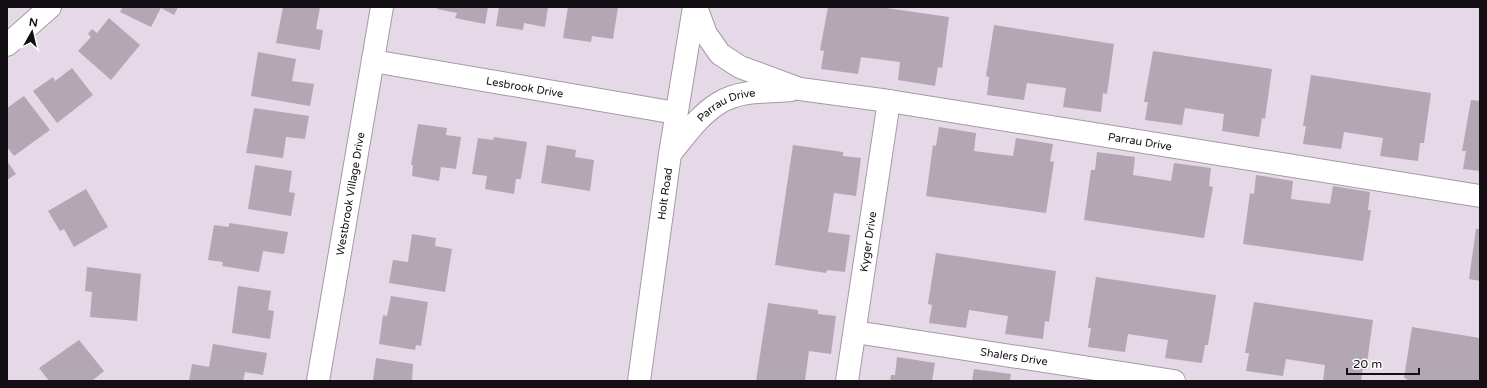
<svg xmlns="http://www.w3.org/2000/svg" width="1487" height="388" viewBox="0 0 1487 388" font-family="'Varela Round',sans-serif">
<rect width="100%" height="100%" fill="#e6d9e7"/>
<path fill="#b4a7b4" d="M123 7H178L174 15 161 8 151 27 120 12Z
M283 7H320L316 29 323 30 320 50 276 43Z
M438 7H488L485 24 455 18 457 13 437 9Z
M499 7H548L545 27 524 23 523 30 496 26Z
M568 7H618L613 39 592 36 591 42 563 38Z
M828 7H879L949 17 942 68 938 67 935 86 898 80 900 62 861 57 858 74 821 69 824 51 820 50Z
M109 18 140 45 111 80 78 51 91 37 88 34 92 29 97 33Z
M994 25 1114 44 1107 94 1103 93 1101 112 1063 107 1066 88 1027 83 1024 100 987 95 989 77 986 76Z
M1153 51 1272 69 1265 119 1262 118 1259 137 1222 131 1224 114 1185 108 1182 125 1145 120 1148 102H1144Z
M258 52 296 59 292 81 314 84 310 106 251 96Z
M72 68 93 95 57 123 33 91 53 77 55 81Z
M1311 75 1431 93 1424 143H1420L1418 161 1380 156 1383 138 1344 132 1341 149 1303 144 1306 126H1303Z
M24 96 50 130 14 156 7 147V108Z
M1471 100 1480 101V171L1463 169 1466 151H1462Z
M254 108 309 116 305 139 286 137 283 158 246 153Z
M418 124 447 128 446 135 461 137 456 169 441 167 439 181 412 176 413 165H411Z
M939 127 976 133 974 151 1013 156 1016 138 1053 144 1050 161 1054 162 1046 213 926 196 933 145 936 146Z
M494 137 527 142 521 179H516L514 194 485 189 487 176 472 174 478 138 493 140Z
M547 145 576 150 575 157 594 160 590 191 541 183Z
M793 145 843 152V156L861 158 856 196 834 193 828 232 850 235 845 272 827 270 826 273 775 265Z
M1097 152 1135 157 1133 175 1171 181 1174 163 1211 168 1209 186 1213 187 1204 238 1084 220 1091 170H1095Z
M7 161 16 174 7 180Z
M255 165 292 171 289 192 295 193 291 216 248 209Z
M1256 175 1293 181 1291 199 1330 204 1333 186 1370 192 1368 210H1371L1363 261 1243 244 1250 193 1254 194Z
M86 189 108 227 74 247 64 229 60 231 48 211Z
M229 223 288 232 284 254 263 251 259 272 222 266 223 262 208 260 214 225 229 227Z
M1476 229H1480V281L1469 279Z
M412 234 436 238 435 246 452 249 445 292 389 283 393 260 408 262Z
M936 253 1056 271 1049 322 1045 321 1043 339 1005 334 1008 316 969 310 966 328 929 323 932 305 928 304Z
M87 267 141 274 137 321 90 317 92 292 85 291Z
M1096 277 1216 295 1208 345H1205L1202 363 1165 358 1168 340 1128 334 1125 352 1088 347 1091 328H1088Z
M238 286 271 291 268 310 274 311 270 339 232 333Z
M391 296 428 302 421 346 416 345 415 350 379 344 383 315 387 316Z
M1254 302 1373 320 1366 370 1363 369 1361 381H1323L1325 365 1286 359 1283 376 1246 371 1249 353H1245Z
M768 303 818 310V314L836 316 831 354 809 351 805 381H756Z
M1412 327 1480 338V381H1407V379L1404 378Z
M79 340 104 371 92 381H49L39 368Z
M213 344 267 353 263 375 245 372 243 381H189L192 364 209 367Z
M897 357 935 363 932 381H890L891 375H895Z
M376 358 413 364 412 381H373Z
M974 369 1011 374 1010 381H972Z"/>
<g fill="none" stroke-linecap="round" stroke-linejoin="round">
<g stroke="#a699a6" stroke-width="24">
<g id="minor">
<path id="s1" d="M696 7 706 34 720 54 740 67 800 89 889 101 1480 196"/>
<path d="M7 45 50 7"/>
<path id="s2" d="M373 61 676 113"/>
<path id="s3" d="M670 154C685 136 698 116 719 103 739 90 768 92 791 90"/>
<path id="s4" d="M855 332 1174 381"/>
<path id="s5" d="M318 381 382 7"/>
<path id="s6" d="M847 381 889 101"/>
</g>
</g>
<g stroke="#a699a6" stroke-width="24">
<g id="secondary">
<path id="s7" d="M639 381 670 154 694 7"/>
</g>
</g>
<use href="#minor" stroke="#fff" stroke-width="22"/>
<use href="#secondary" stroke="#fff" stroke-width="22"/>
</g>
<g text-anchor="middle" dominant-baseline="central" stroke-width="4" stroke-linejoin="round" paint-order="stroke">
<g font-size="11" fill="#140f14" stroke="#fff">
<text stroke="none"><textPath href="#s2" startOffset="154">Lesbrook Drive</textPath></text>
<text stroke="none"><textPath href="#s3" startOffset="77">Parrau Drive</textPath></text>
<text stroke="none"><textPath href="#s1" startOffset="485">Parrau Drive</textPath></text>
<text stroke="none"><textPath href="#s5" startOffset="190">Westbrook Village Drive</textPath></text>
<text stroke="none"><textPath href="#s7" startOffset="189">Holt Road</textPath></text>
<text stroke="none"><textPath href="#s6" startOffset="141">Kyger Drive</textPath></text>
<text stroke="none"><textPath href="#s4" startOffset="161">Shalers Drive</textPath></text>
</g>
</g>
<rect width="1487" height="388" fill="none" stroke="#140f14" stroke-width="16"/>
<g transform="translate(32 32) rotate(8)" stroke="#ffffff" stroke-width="3" paint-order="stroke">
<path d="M0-3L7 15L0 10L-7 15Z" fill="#140f14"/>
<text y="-6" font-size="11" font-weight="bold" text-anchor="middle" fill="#140f14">N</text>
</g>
<path d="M1347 368v6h72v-6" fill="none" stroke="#140f14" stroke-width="2"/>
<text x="1353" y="368" font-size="12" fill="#140f14" stroke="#ffffff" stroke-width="3" paint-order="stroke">20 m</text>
</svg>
